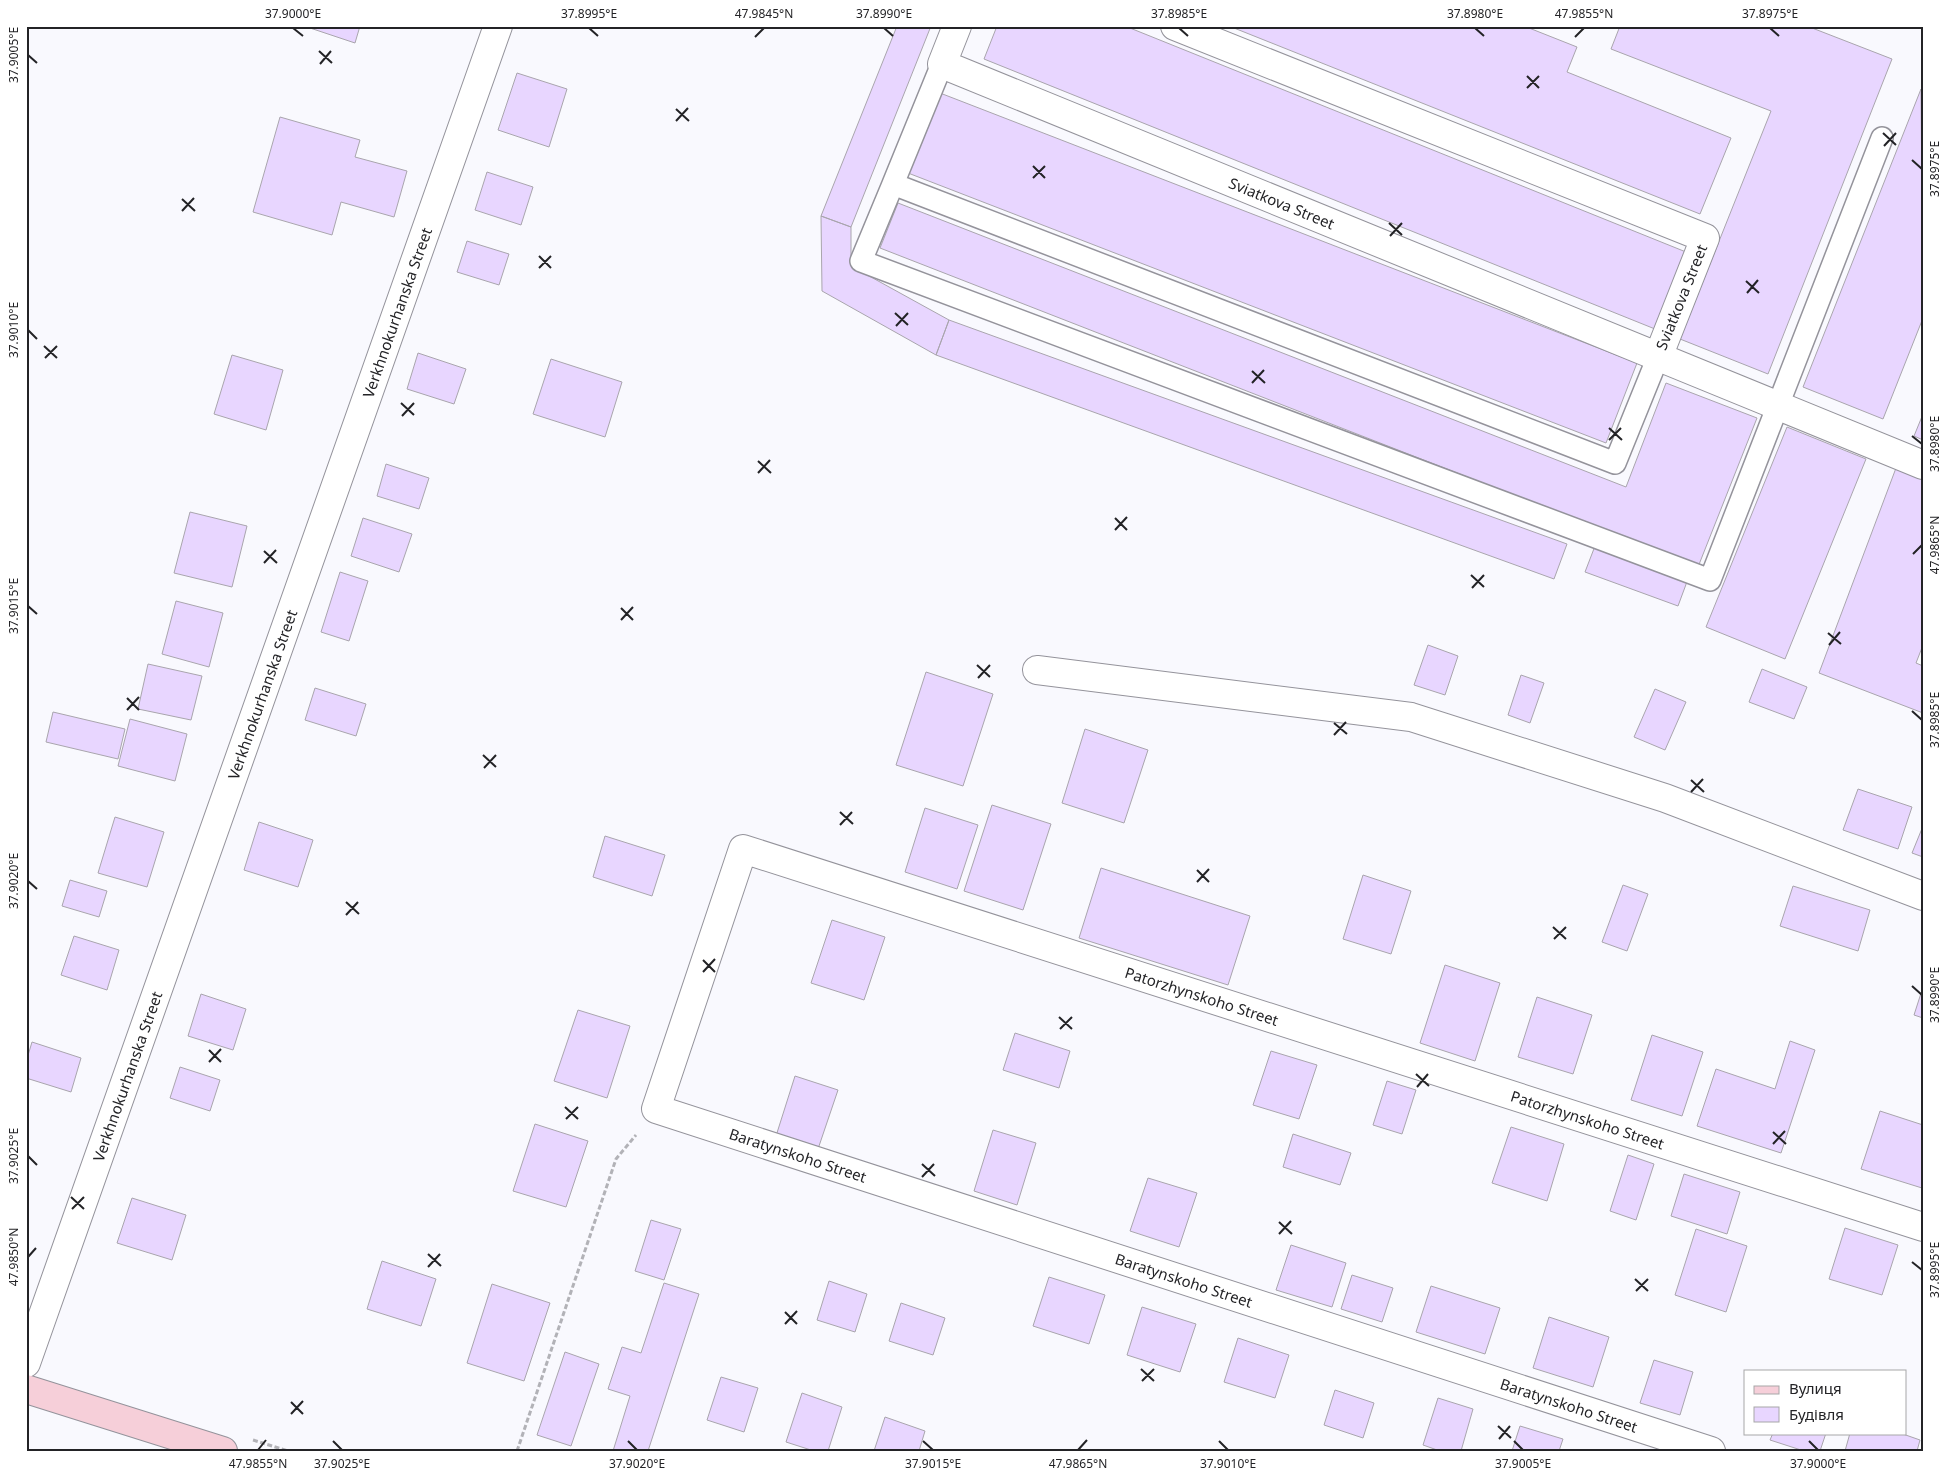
<svg xmlns="http://www.w3.org/2000/svg" width="1949" height="1477" viewBox="0 0 1949 1477" font-family="'Noto Sans',sans-serif">
<rect width="100%" height="100%" fill="#f9f9fe"/>
<path fill="#e8d6ff" stroke="#a9a5ad" d="M311 26H360L355 43 310 28Z
M897 26H931L851 227 821 216Z
M997 26H1125L1686 252 1655 329 984 59Z
M1229 26H1524L1577 47 1567 72 1731 138 1700 214Z
M1620 26H1807L1892 59 1768 374 1680 339 1771 111 1611 49Z
M517 73 567 89 549 147 498 130Z
M1921 89 1923 318 1883 419 1803 387Z
M940 93 1637 363 1606 443 908 173Z
M280 117 360 140 355 157 407 171 394 217 341 202 332 235 253 212Z
M487 172 533 187 521 225 475 210Z
M898 203 1626 487 1666 383 1757 418 1698 567 880 248Z
M821 216 851 227V266L949 320 936 355 822 291Z
M467 241 509 254 499 285 457 272Z
M949 320 1567 544 1554 579 936 355Z
M418 353 466 369 454 404 407 389Z
M232 355 283 370 266 430 214 414Z
M551 359 622 382 605 437 533 414Z
M1923 414V440L1914 436Z
M1787 427 1866 459 1785 659 1706 627Z
M386 464 429 478 419 509 377 496Z
M1896 468 1923 478V645L1916 663 1923 666V713L1819 673Z
M190 512 247 526 232 587 174 573Z
M363 518 412 534 399 572 351 556Z
M1595 546 1688 579 1678 606 1585 572Z
M340 572 368 581 349 641 321 632Z
M176 601 223 613 209 667 162 654Z
M1428 645 1458 656 1445 695 1414 685Z
M148 664 202 676 191 720 138 709Z
M1762 669 1807 687 1794 719 1749 702Z
M926 672 993 694 963 786 896 765Z
M1521 675 1544 683 1530 723 1508 715Z
M315 688 366 704 356 736 305 720Z
M1655 689 1686 702 1665 750 1634 737Z
M53 712 125 729 118 759 46 742Z
M130 719 187 734 175 781 118 766Z
M1085 729 1148 750 1124 823 1062 803Z
M1858 789 1912 807 1898 849 1843 830Z
M992 805 1051 824 1023 910 964 891Z
M925 808 978 825 957 889 905 872Z
M115 817 164 832 147 887 98 873Z
M259 822 313 840 298 887 244 870Z
M1923 826V857L1912 853Z
M605 836 665 855 652 896 593 877Z
M1101 868 1250 916 1228 985 1079 938Z
M1363 875 1411 891 1391 954 1343 939Z
M70 880 107 891 99 917 62 906Z
M1623 885 1648 894 1627 951 1602 942Z
M1793 886 1870 910 1858 951 1780 926Z
M832 920 885 937 864 1000 811 983Z
M74 936 119 950 107 990 61 975Z
M1445 965 1500 983 1475 1061 1420 1043Z
M1923 987V1018L1914 1015Z
M201 994 246 1009 233 1050 188 1036Z
M1537 997 1592 1015 1573 1074 1518 1057Z
M578 1010 630 1026 607 1098 554 1081Z
M1015 1033 1070 1051 1059 1088 1003 1070Z
M1652 1035 1703 1052 1682 1116 1631 1100Z
M1790 1041 1815 1050 1781 1153 1697 1126 1716 1069 1775 1089Z
M32 1042 81 1058 71 1092 26 1078V1062Z
M1271 1051 1317 1065 1299 1119 1253 1105Z
M180 1067 220 1080 210 1111 170 1098Z
M795 1076 838 1090 818 1149 776 1136Z
M1387 1081 1416 1090 1402 1134 1373 1125Z
M1880 1111 1923 1125 1922 1188 1861 1169Z
M535 1124 588 1141 566 1207 513 1191Z
M1511 1127 1564 1144 1547 1201 1492 1183Z
M993 1130 1036 1143 1017 1205 974 1191Z
M1293 1134 1351 1153 1340 1185 1283 1167Z
M1628 1155 1654 1164 1636 1220 1610 1211Z
M1684 1174 1740 1192 1727 1234 1671 1216Z
M1148 1178 1197 1193 1179 1247 1130 1231Z
M132 1198 186 1215 172 1260 117 1243Z
M651 1220 681 1229 664 1280 635 1271Z
M1845 1228 1898 1245 1882 1295 1829 1279Z
M1696 1229 1747 1246 1726 1312 1675 1295Z
M1291 1245 1346 1263 1332 1307 1276 1290Z
M382 1261 436 1279 421 1326 367 1309Z
M1352 1275 1393 1288 1382 1322 1341 1309Z
M1049 1277 1105 1295 1089 1344 1033 1326Z
M829 1281 867 1294 855 1332 817 1320Z
M664 1283 699 1294 648 1451H613L630 1396 608 1389 622 1347 641 1353Z
M492 1284 550 1303 524 1381 467 1363Z
M1431 1286 1500 1308 1485 1354 1416 1332Z
M901 1303 945 1318 933 1355 889 1341Z
M1142 1307 1196 1324 1180 1372 1127 1355Z
M1549 1317 1609 1337 1593 1387 1533 1368Z
M1238 1338 1289 1355 1275 1398 1224 1382Z
M565 1352 599 1364 571 1446 537 1435Z
M1654 1360 1693 1372 1680 1415 1640 1403Z
M721 1377 758 1388 744 1432 707 1420Z
M1335 1390 1374 1403 1363 1438 1324 1425Z
M802 1393 842 1407 828 1451H814L786 1442Z
M1438 1398 1473 1409 1461 1451H1440L1423 1445Z
M885 1417 925 1431 919 1451H874Z
M1520 1426 1563 1439 1559 1451H1512Z
M1773 1433H1826L1820 1451H1804L1770 1440Z
M1850 1433H1900L1920 1440 1917 1451H1845Z"/>
<g fill="none" stroke-linecap="round" stroke-linejoin="round">
<g stroke="#94939b" stroke-width="24">
<path id="service" d="M942 64 893 184 1615 463 1658 357
M893 184 861 261 1710 580 1882 138"/>
</g>
<g stroke="#94939b" stroke-width="30">
<g id="minor">
<path id="s1" d="M957 26 942 64 1923 465"/>
<path d="M1175 26 1705 238 1658 357"/>
<path d="M1037 670 1411 717 1665 798 1923 896"/>
<path id="s2" d="M26 1363 498 26"/>
<path id="s3" d="M1711 1451 656 1109 743 849 1923 1227"/>
</g>
</g>
<g stroke="#94939b" stroke-width="30">
<path id="secondary" d="M26 1389 223 1451"/>
</g>
<path stroke="#b2b2b7" stroke-width="3" stroke-dasharray="5 2.5" stroke-linecap="butt" d="M253 1440 288 1451
M517 1451 616 1159 636 1135"/>
<use href="#service" stroke="#fff" stroke-width="21"/>
<use href="#minor" stroke="#fff" stroke-width="28"/>
<use href="#secondary" stroke="#f6cfd9" stroke-width="28"/>
</g>
<path fill="none" stroke="#232326" stroke-width="2" d="M293 28 303 36M589 28 598 36M884 28 893 36M1179 28 1188 36M1475 28 1484 36M1770 28 1779 36M755 37 764 28M1575 37 1584 28M319 51 332 63M28 55 37 63M320 64 331 51M1527 76 1539 88M1527 88 1539 76M676 109 689 121M676 121 688 108M1883 133 1896 145M1884 146 1896 133M1912 160 1922 169M1033 166 1045 178M1033 178 1045 166M182 199 195 211M182 211 194 198M1389 223 1402 235M1390 236 1402 223M539 256 551 268M539 268 551 256M1746 281 1759 293M1747 293 1758 280M895 313 908 325M896 326 908 313M28 330 37 339M44 346 57 358M45 358 57 346M1252 371 1265 383M1252 383 1264 370M401 403 414 415M402 416 414 403M1609 428 1622 440M1912 436 1922 444M1609 440 1621 428M758 461 771 473M758 473 770 460M1115 518 1127 530M1115 530 1127 517M264 551 277 563M1913 554 1922 545M264 563 276 550M1471 575 1484 587M1472 588 1484 575M28 606 37 614M621 608 633 620M621 620 633 607M1828 633 1841 644M1829 645 1840 632M977 665 990 677M978 678 990 665M127 698 139 710M127 710 139 697M1912 711 1922 720M1334 723 1347 734M1334 735 1346 722M483 755 496 767M484 768 496 755M1691 780 1704 792M1691 792 1703 779M840 812 853 824M840 825 852 812M1197 870 1209 882M28 881 37 889M1197 882 1209 869M346 902 359 914M346 915 358 902M1553 927 1566 939M1554 939 1566 927M703 960 715 972M703 972 715 959M1912 986 1922 995M1059 1017 1072 1029M1060 1029 1072 1017M209 1050 221 1062M209 1062 221 1049M1416 1074 1429 1086M1417 1087 1428 1074M565 1107 578 1119M566 1119 578 1107M1773 1132 1786 1144M1773 1144 1785 1131M28 1156 37 1165M922 1164 935 1176M922 1177 934 1164M71 1197 84 1209M72 1209 84 1197M1279 1222 1292 1234M1279 1234 1291 1221M428 1254 441 1266M28 1257 36 1248M1912 1262 1922 1270M428 1267 440 1254M1635 1279 1648 1291M1636 1291 1648 1279M785 1312 797 1324M785 1324 797 1311M1141 1369 1154 1381M1142 1381 1154 1369M291 1402 303 1414M291 1414 303 1401M1498 1426 1511 1438M1499 1439 1510 1426M333 1441 342 1450M628 1441 637 1450M923 1441 933 1450M1219 1441 1228 1450M1514 1441 1523 1450M1809 1441 1818 1450M258 1450 266 1440M1078 1450 1087 1440"/>
<g text-anchor="middle" dominant-baseline="central" stroke-width="4" stroke-linejoin="round" paint-order="stroke">
<g font-size="15" fill="#232326" stroke="#fff">
<text stroke="none"><textPath href="#s1" startOffset="408">Sviatkova Street</textPath></text>
<text transform="translate(1681 297) rotate(-68)">Sviatkova Street</text>
<text stroke="none"><textPath href="#s2" startOffset="1114">Verkhnokurhanska Street</textPath></text>
<text stroke="none"><textPath href="#s2" startOffset="709">Verkhnokurhanska Street</textPath></text>
<text stroke="none"><textPath href="#s3" startOffset="1865">Patorzhynskoho Street</textPath></text>
<text stroke="none"><textPath href="#s2" startOffset="304">Verkhnokurhanska Street</textPath></text>
<text stroke="none"><textPath href="#s3" startOffset="2270">Patorzhynskoho Street</textPath></text>
<text transform="translate(798 1155) rotate(18)">Baratynskoho Street</text>
<text transform="translate(1184 1280) rotate(18)">Baratynskoho Street</text>
<text transform="translate(1569 1405) rotate(18)">Baratynskoho Street</text>
</g>
</g>
<rect width="1949" height="1477" fill="none" stroke="#ffffff" stroke-width="55"/>
<rect x="1744" y="1370" width="162" height="65" fill="#ffffff" stroke="#a7a7a8"/>
<rect x="1754" y="1386" width="25" height="8" fill="#f6cfd9" stroke="#a7a7a8"/>
<text x="1789" y="1394" font-size="15" fill="#232326">Вулиця</text>
<rect x="1754" y="1407" width="25" height="15" fill="#e8d6ff" stroke="#a7a7a8"/>
<text x="1789" y="1420" font-size="15" fill="#232326">Будівля</text>
<rect x="28" y="28" width="1894" height="1422" fill="none" stroke="#232326" stroke-width="2"/>
<g font-size="12" text-anchor="middle" fill="#232326">
<text x="293" y="18">37.9000°E</text>
<text x="589" y="18">37.8995°E</text>
<text x="764" y="18">47.9845°N</text>
<text x="884" y="18">37.8990°E</text>
<text x="1179" y="18">37.8985°E</text>
<text x="1475" y="18">37.8980°E</text>
<text x="1584" y="18">47.9855°N</text>
<text x="1770" y="18">37.8975°E</text>
<text transform="translate(14 55) rotate(-90)" y="4">37.9005°E</text>
<text transform="translate(1935 169) rotate(-90)" y="4">37.8975°E</text>
<text transform="translate(14 330) rotate(-90)" y="4">37.9010°E</text>
<text transform="translate(1935 444) rotate(-90)" y="4">37.8980°E</text>
<text transform="translate(1935 545) rotate(-90)" y="4">47.9865°N</text>
<text transform="translate(14 606) rotate(-90)" y="4">37.9015°E</text>
<text transform="translate(1935 720) rotate(-90)" y="4">37.8985°E</text>
<text transform="translate(14 881) rotate(-90)" y="4">37.9020°E</text>
<text transform="translate(1935 995) rotate(-90)" y="4">37.8990°E</text>
<text transform="translate(14 1156) rotate(-90)" y="4">37.9025°E</text>
<text transform="translate(14 1257) rotate(-90)" y="4">47.9850°N</text>
<text transform="translate(1935 1270) rotate(-90)" y="4">37.8995°E</text>
<text x="258" y="1468">47.9855°N</text>
<text x="342" y="1468">37.9025°E</text>
<text x="637" y="1468">37.9020°E</text>
<text x="933" y="1468">37.9015°E</text>
<text x="1078" y="1468">47.9865°N</text>
<text x="1228" y="1468">37.9010°E</text>
<text x="1523" y="1468">37.9005°E</text>
<text x="1818" y="1468">37.9000°E</text>
</g>
</svg>
